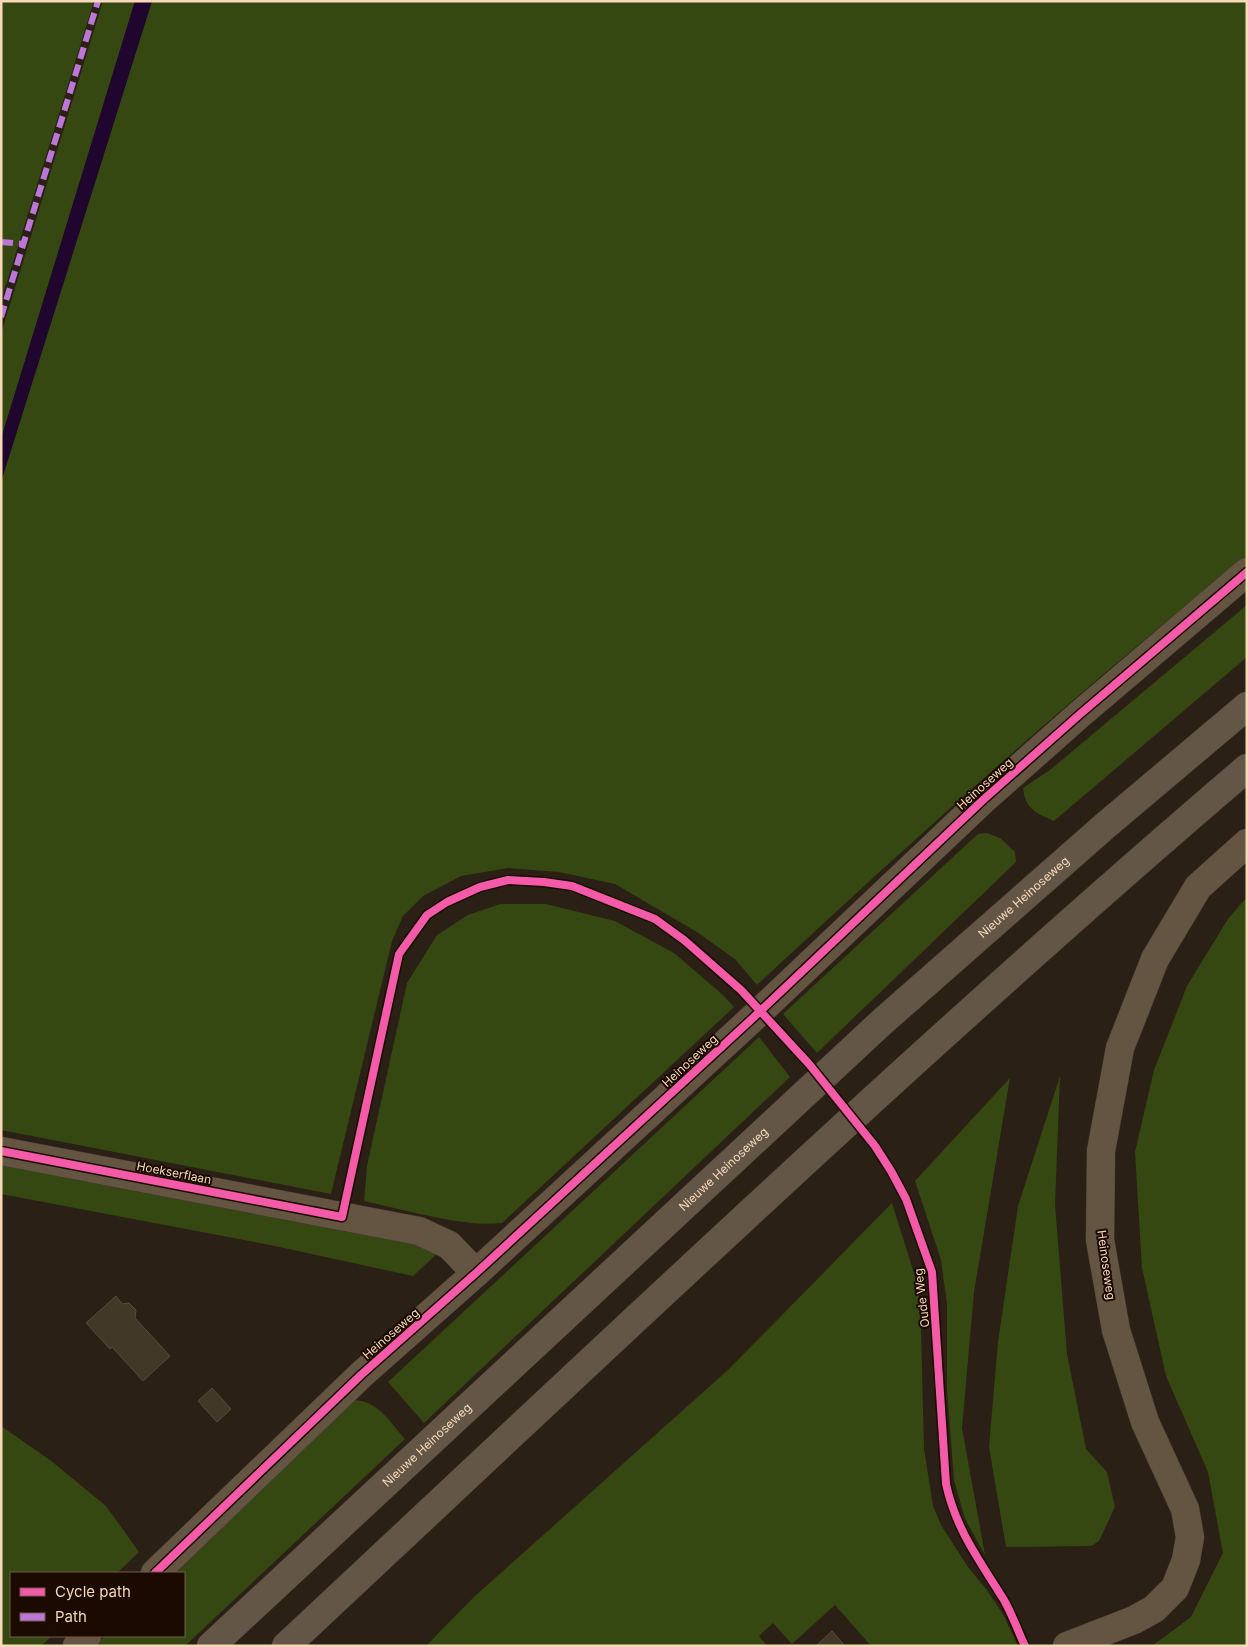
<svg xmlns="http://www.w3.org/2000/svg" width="1248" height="1647" font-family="Inter,sans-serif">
<rect width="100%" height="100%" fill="#2a2015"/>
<g fill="#354812">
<polygon points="1,1 94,1 1,301"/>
<polygon points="103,1 135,1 1,439 1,334"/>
<path d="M152 1H1247V557C1077 691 916 837 757 985L736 960 697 932 615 884 559 872 508 868 461 876 423 896 403 916 392 941 331 1194 1 1130V482Z"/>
<path d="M1247 605V657L1054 821C1035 813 1025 808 1023 788L1050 770Z"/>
<polygon points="987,833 1000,838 1015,852 1016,862 817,1053 783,1014 978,834"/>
<polygon points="1247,897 1247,1646 1152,1646 1191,1617 1223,1553 1208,1472 1166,1376 1142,1268 1135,1152 1154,1070 1187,986 1228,919"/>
<path d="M500 904H546L615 921 674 953 723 995 734 1007 502 1223C466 1228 401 1209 364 1201L367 1166 407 983 437 935 468 915Z"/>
<polygon points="759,1037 790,1077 424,1423 388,1382"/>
<polygon points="1060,1076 1055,1205 1067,1354 1086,1449 1107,1472 1115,1507 1099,1541 1091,1546 1006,1547 989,1447 998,1342 1018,1206"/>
<polygon points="1010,1078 974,1292 962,1428 985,1555 965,1519 954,1480 947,1390 947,1304 941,1260 915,1181"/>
<polygon points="1,1159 374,1232 440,1251 413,1276 270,1245 1,1194"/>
<polygon points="892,1203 918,1286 921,1329 924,1449 933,1506 941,1525 968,1567 986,1589 1003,1614 1018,1646 871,1646 835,1605 792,1644 773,1623 759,1636 767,1646 426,1646 474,1597 729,1369"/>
<path d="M352 1400C378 1400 389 1421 405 1439L185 1646H94L105 1636H184V1573H171Z"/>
<polygon points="1,1426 50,1460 106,1506 139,1552 117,1573 11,1573 11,1636 52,1636 41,1646 1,1646"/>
</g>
<polygon fill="#20062e" points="135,1 152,1 1,482 1,439"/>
<g fill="#413827" stroke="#584c38">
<polygon points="116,1296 122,1304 129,1303 136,1310 135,1318 170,1356 143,1381 112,1347 110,1349 86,1323"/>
<polygon points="212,1388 231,1409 217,1422 198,1401"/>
<polygon points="832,1631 845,1646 816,1646"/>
</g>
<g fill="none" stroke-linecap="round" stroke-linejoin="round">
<defs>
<g id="street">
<polyline points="1,1151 419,1231 449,1245 476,1273"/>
<polyline points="155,1573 362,1374 476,1273 754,1017 983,800 1079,715 1247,572"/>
<polyline points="77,1646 87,1636"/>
<polyline points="1067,1646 1134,1620 1154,1609 1175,1588 1186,1560 1190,1537 1185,1509 1145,1422 1116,1330 1100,1240 1101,1151 1120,1048 1155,959 1198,887 1247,843"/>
</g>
<g id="highway">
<path id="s1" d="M211 1646 882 1022 1106 825 1247 706"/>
<path d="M286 1646C603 1350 917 1050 1247 768"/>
</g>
</defs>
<use href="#street" stroke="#453a2e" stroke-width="29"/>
<use href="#highway" stroke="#453a2e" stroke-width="29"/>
<use href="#street" stroke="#645543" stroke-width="28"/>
<use href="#highway" stroke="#635647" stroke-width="28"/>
<g stroke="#ba77d6" stroke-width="6" stroke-dasharray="12 6" stroke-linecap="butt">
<polyline points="1,242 24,244"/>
<polyline points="1,317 98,1"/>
</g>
<defs>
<g id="cycleway">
<path d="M1 1151 342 1217 399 954 427 915 447 902 480 887 508 880 544 882 572 886 655 919 684 940 741 990 809 1064 875 1146 891 1171 906 1199 932 1272 946 1484C956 1530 980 1561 1004 1600 1012 1614 1018 1631 1025 1646"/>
<polyline points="155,1573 362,1374 476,1273 754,1017 983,800 1079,715 1247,572"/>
</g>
</defs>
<use href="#cycleway" stroke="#1a0a00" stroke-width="11"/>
<use href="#cycleway" stroke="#f35aa7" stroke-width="8"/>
</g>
<g text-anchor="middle" stroke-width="4" stroke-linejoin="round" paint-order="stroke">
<g font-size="12" fill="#f7d9b9" stroke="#1a0a00">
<text transform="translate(985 784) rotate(-42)" y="4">Heinoseweg</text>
<text dy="4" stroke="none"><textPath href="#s1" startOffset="1105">Nieuwe Heinoseweg</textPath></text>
<text transform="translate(690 1061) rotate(-43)" y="4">Heinoseweg</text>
<text dy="4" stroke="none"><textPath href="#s1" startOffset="700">Nieuwe Heinoseweg</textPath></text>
<text transform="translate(174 1173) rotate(11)" y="4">Hoekserflaan</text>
<text transform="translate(1106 1265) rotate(82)" y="4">Heinoseweg</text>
<text transform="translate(922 1298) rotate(-97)" y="4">Oude Weg</text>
<text transform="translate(391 1334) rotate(-41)" y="4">Heinoseweg</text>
<text dy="4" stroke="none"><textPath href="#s1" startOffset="295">Nieuwe Heinoseweg</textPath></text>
</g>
</g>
<rect width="1248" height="1647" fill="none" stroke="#f7d9b9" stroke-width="5"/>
<rect x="10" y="1572" width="175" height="65" fill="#1a0a00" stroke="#725d4a"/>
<rect x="20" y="1588" width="25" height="8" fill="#f35aa7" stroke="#725d4a"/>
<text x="55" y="1597" font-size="15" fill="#f7d9b9">Cycle path</text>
<rect x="20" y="1613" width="25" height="8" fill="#ba77d6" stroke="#725d4a"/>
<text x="55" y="1622" font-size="15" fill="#f7d9b9">Path</text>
</svg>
